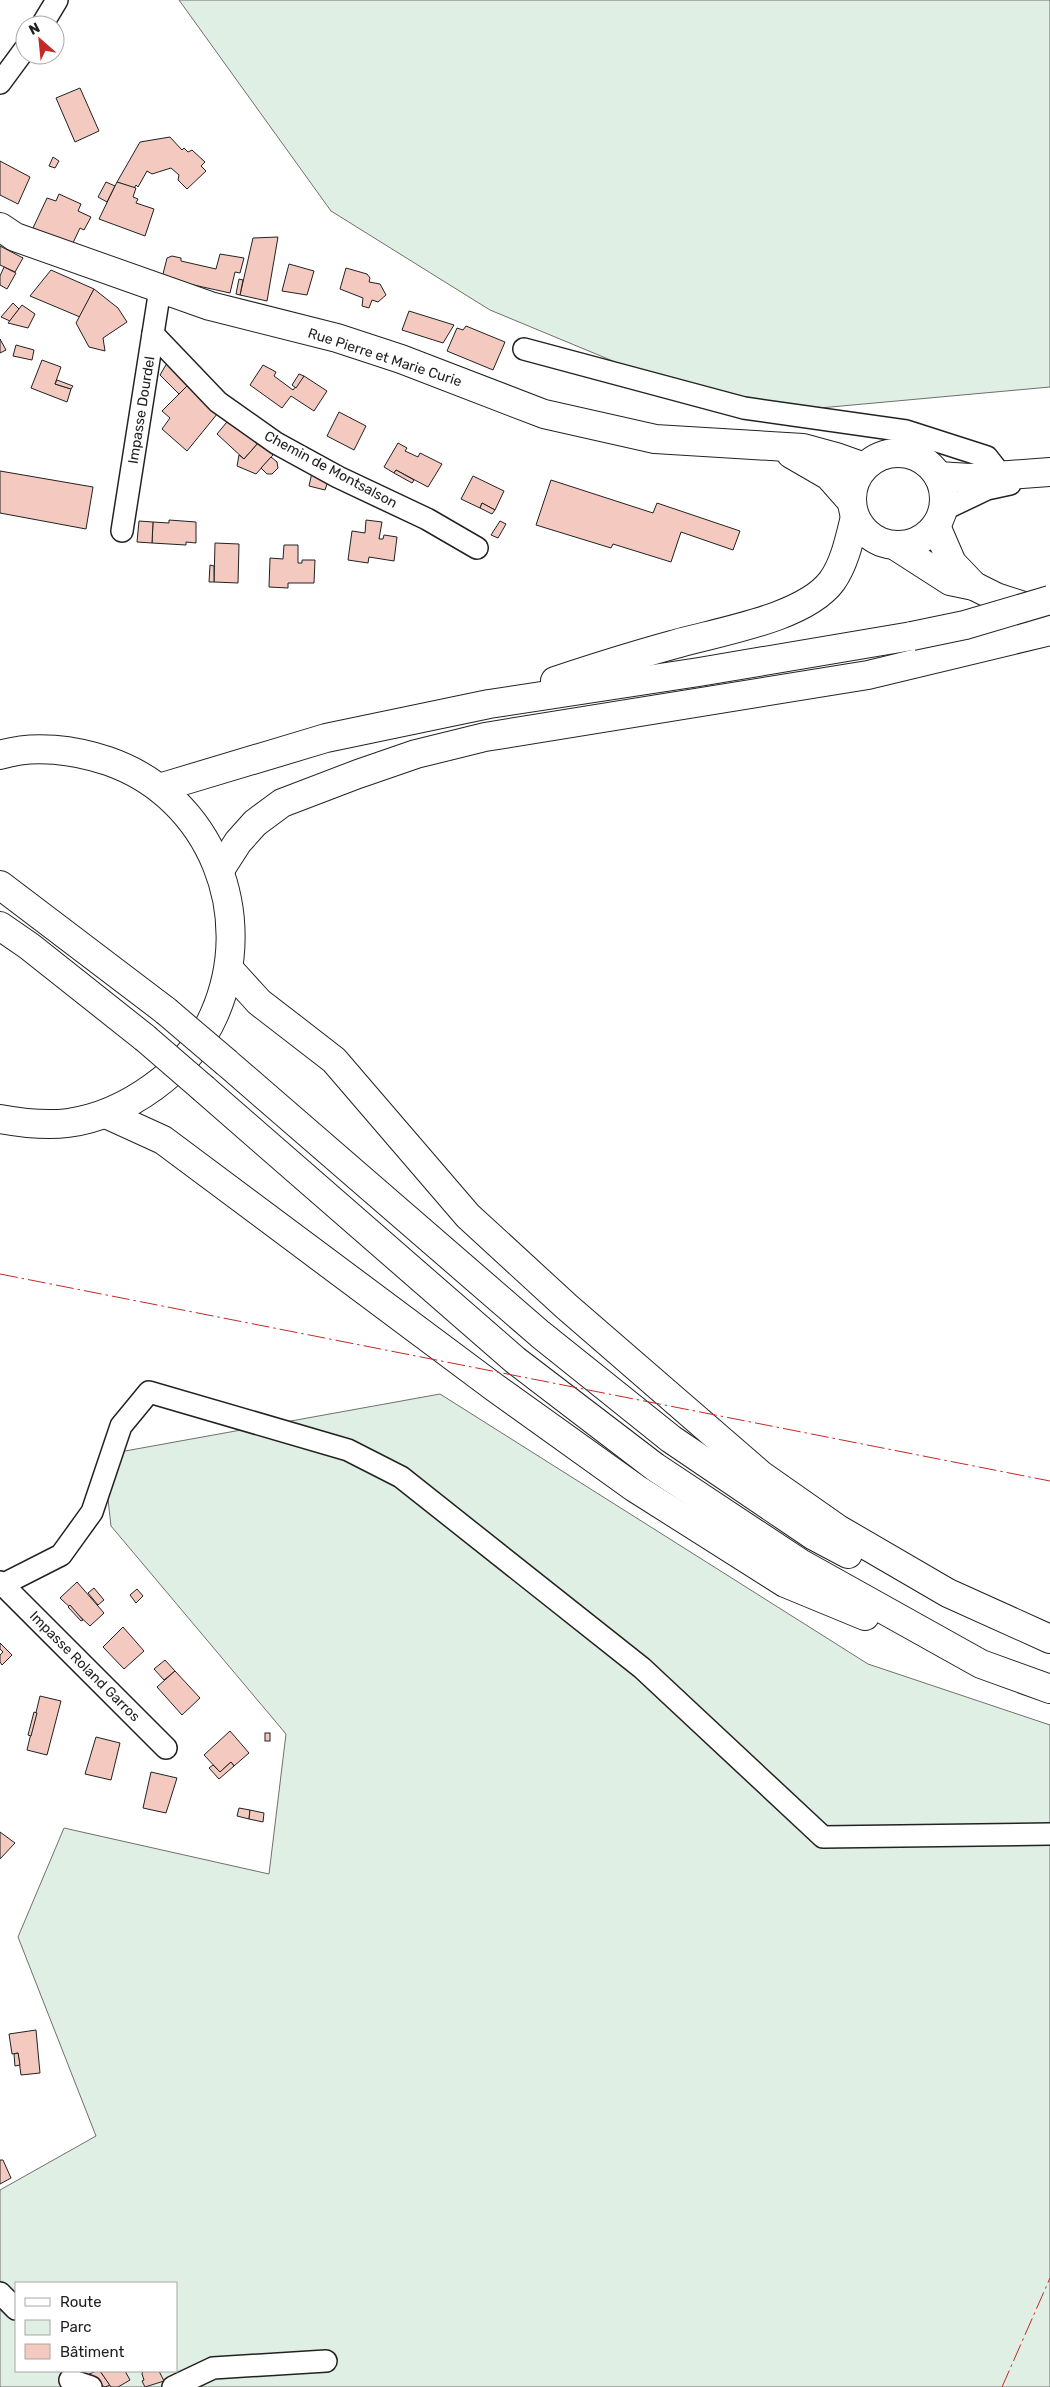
<svg xmlns="http://www.w3.org/2000/svg" width="1050" height="2387" font-family="Rubik,sans-serif">
<rect width="100%" height="100%" fill="#fff"/>
<g fill="#e0efe3" stroke="#6f6f6f" fill-rule="evenodd">
<polygon points="179,0 1050,0 1050,387 743,415 490,310 331,211"/>
<path d="M440 1394 868 1664 1050 1725V2387H0V2190L96 2136 18 1937 64 1828 269 1874 286 1734 111 1526 103 1455ZM16 2283H176V2371H16Z"/>
</g>
<g fill="#f3c9c0" stroke="#222">
<polygon points="80,88 99,131 75,142 56,98"/>
<polygon points="170,137 182,150 184,148 188,152 192,150 205,162 201,166 206,171 187,189 178,180 179,175 171,168 152,174 147,171 138,187 136,185 134,188 117,182 140,142"/>
<polygon points="53,157 59,161 55,168 49,166"/>
<polygon points="0,161 30,177 18,204 0,195"/>
<polygon points="106,182 115,186 107,202 98,197"/>
<polygon points="117,182 136,188 133,197 138,199 136,203 154,209 145,236 99,219"/>
<polygon points="59,194 81,204 78,211 91,217 84,230 80,228 72,245 33,228 47,198 56,201"/>
<polygon points="278,237 267,301 240,295 253,238"/>
<polygon points="0,246 23,258 15,272 0,265"/>
<polygon points="220,254 244,258 240,273 235,272 230,293 162,278 167,258 172,256 181,258 181,261 216,269"/>
<polygon points="289,264 314,271 307,295 282,291"/>
<polygon points="4,267 16,273 7,289 0,285 0,276"/>
<polygon points="346,268 367,274 370,278 369,282 380,284 386,295 378,302 372,300 369,308 362,306 363,298 340,289"/>
<polygon points="51,270 94,289 80,317 30,296"/>
<polygon points="239,279 243,280 240,295 236,294"/>
<polygon points="94,289 118,308 127,322 103,338 105,351 89,347 76,323"/>
<polygon points="13,303 19,309 10,321 1,317"/>
<polygon points="22,305 35,314 28,328 8,323"/>
<polygon points="409,311 454,325 443,343 402,330"/>
<polygon points="466,326 505,342 493,370 447,351 457,328 463,330"/>
<polygon points="0,339 6,350 0,353"/>
<polygon points="16,345 34,350 32,360 13,356"/>
<polygon points="170,358 193,380 179,394 160,375"/>
<polygon points="42,360 61,367 55,384 71,389 67,402 31,388"/>
<polygon points="263,365 276,372 274,376 293,390 304,376 327,391 314,411 291,396 282,408 250,385"/>
<polygon points="299,374 304,376 296,388 292,385"/>
<polygon points="57,380 73,386 71,389 55,384"/>
<polygon points="193,380 222,408 187,451 162,429 170,418 162,411"/>
<polygon points="339,412 366,426 354,450 327,436"/>
<polygon points="231,417 259,442 244,459 217,434"/>
<polygon points="259,442 273,455 256,474 237,466 239,455 244,459"/>
<polygon points="398,443 407,448 405,451 418,457 420,453 442,464 428,487 396,470 394,473 384,467"/>
<polygon points="271,457 277,462 278,468 272,474 267,474 261,468"/>
<polygon points="313,468 329,478 325,490 309,486"/>
<polygon points="396,470 414,480 412,483 394,473"/>
<polygon points="0,471 93,487 86,529 0,513"/>
<polygon points="473,476 504,491 495,510 482,503 480,508 461,499"/>
<polygon points="551,480 653,513 657,503 740,531 733,550 681,532 671,562 613,544 611,548 536,525"/>
<polygon points="482,503 495,510 492,514 480,508"/>
<polygon points="169,520 196,522 196,543 186,542 186,545 152,543 153,522 169,523"/>
<polygon points="366,520 382,522 379,539 383,539 384,535 397,537 394,561 369,557 368,563 348,560 352,531 365,533"/>
<polygon points="139,521 153,522 152,543 137,542"/>
<polygon points="500,521 506,524 498,538 491,535"/>
<polygon points="215,543 239,544 238,583 214,582"/>
<polygon points="284,545 298,545 298,563 302,563 302,560 315,560 314,583 288,583 288,588 269,587 270,558 283,559"/>
<polygon points="210,565 214,566 214,582 209,582"/>
<polygon points="77,1582 104,1613 90,1626 60,1598"/>
<polygon points="94,1588 104,1600 98,1605 88,1593"/>
<polygon points="137,1589 143,1596 136,1603 130,1595"/>
<polygon points="70,1605 83,1620 81,1621 68,1607"/>
<polygon points="123,1627 144,1651 124,1669 103,1647"/>
<polygon points="0,1643 12,1655 2,1665 0,1662 0,1655 3,1652 0,1649"/>
<polygon points="165,1660 175,1671 164,1680 154,1669"/>
<polygon points="175,1671 200,1698 182,1715 157,1687"/>
<polygon points="40,1696 61,1701 47,1755 27,1750"/>
<polygon points="34,1712 37,1713 31,1736 28,1735"/>
<polygon points="230,1731 249,1753 234,1766 231,1762 220,1772 204,1755"/>
<rect x="265" y="1733" width="5" height="8"/>
<polygon points="96,1737 120,1743 111,1780 85,1774"/>
<polygon points="231,1762 234,1766 219,1779 209,1768 213,1765 220,1772"/>
<polygon points="151,1772 177,1778 166,1813 143,1808"/>
<polygon points="239,1808 250,1810 249,1819 237,1816"/>
<polygon points="250,1810 264,1813 263,1822 249,1819"/>
<polygon points="0,1832 15,1843 0,1859"/>
<polygon points="36,2030 40,2073 21,2075 18,2053 12,2054 9,2034"/>
<polygon points="18,2053 20,2065 15,2066 14,2054"/>
<polygon points="0,2160 3,2160 11,2178 0,2184"/>
<polygon points="96,2371 100,2371 110,2385 105,2387 85,2376"/>
<polygon points="100,2371 125,2371 130,2380 118,2387 111,2387"/>
<polygon points="143,2371 159,2371 164,2381 145,2387 142,2381 144,2380 142,2374"/>
</g>
<g fill="none" stroke-linecap="round" stroke-linejoin="round">
<defs>
<g id="minor">
<polyline points="42,25 57,0"/>
<polyline points="0,83 25,49"/>
<polyline points="153,334 218,402 276,443 338,477 427,519 477,548"/>
<polyline points="524,349 744,408 906,431 987,457 1001,475"/>
<polyline points="943,510 987,489 1010,484"/>
<polyline points="122,531 160,289"/>
<polyline points="0,1582 166,1748"/>
<polyline points="0,1586 61,1555 92,1512 121,1426 149,1392 348,1450 401,1477 642,1668 823,1837 1050,1834"/>
<polyline points="0,2293 16,2309"/>
<polyline points="70,2380 91,2387"/>
<polyline points="173,2387 213,2368 326,2361"/>
</g>
<g id="major">
<polyline points="0,227 15,237 210,306 337,338 401,359 544,414 655,439 803,448 836,457 864,467"/>
<circle cx="898" cy="499" r="46"/>
<polyline points="791,454 829,476 852,502"/>
<polyline points="938,476 970,478 1050,472"/>
<polyline points="936,526 952,563 974,586"/>
<polyline points="894,545 950,581 974,586 996,597 1039,611"/>
<path d="M555 681C594 668 632 656 672 645 716 632 804 619 832 581 845 563 850 537 855 517"/>
<path d="M0 755C34 744 75 750 108 761 212 797 258 916 214 1015 190 1070 126 1115 68 1123 45 1126 22 1123 0 1119"/>
<polyline points="159,788 326,738 489,704 699,672 912,636"/>
<polyline points="220,870 238,842 255,823 282,803 358,774 416,754 485,737 868,675 1050,631"/>
</g>
<g id="highway">
<polyline points="0,885 166,1011"/>
<polyline points="0,926 29,946 145,1038"/>
<polyline points="229,969 259,1002 334,1060 468,1216 566,1306 761,1475 838,1529 948,1593 1050,1639"/>
<polyline points="227,1063 540,1334 671,1439 814,1536 848,1554"/>
<polyline points="204,1089 515,1360 655,1467 800,1563 981,1664 1050,1689"/>
<polyline points="106,1114 163,1140 494,1387 635,1488 785,1583 865,1616"/>
</g>
</defs>
<use href="#minor" stroke="#222" stroke-width="24"/>
<use href="#major" stroke="#222" stroke-width="30"/>
<use href="#highway" stroke="#222" stroke-width="30"/>
<use href="#minor" stroke="#fff" stroke-width="21"/>
<use href="#major" stroke="#fff" stroke-width="28"/>
<use href="#highway" stroke="#fff" stroke-width="28"/>
<defs>
<polyline id="major-bridge" points="912,636 965,625 1050,600"/>
<g id="highway-bridge">
<polyline points="166,1011 227,1063"/>
<polyline points="145,1038 204,1089"/>
</g>
</defs>
<use href="#major-bridge" stroke="#222" stroke-width="30" stroke-linecap="butt"/>
<use href="#highway-bridge" stroke="#222" stroke-width="30" stroke-linecap="butt"/>
<use href="#major-bridge" stroke="#fff" stroke-width="28"/>
<use href="#highway-bridge" stroke="#fff" stroke-width="28"/>
<g stroke="#c62828" stroke-width="1" stroke-dasharray="18 4 2.5 4" stroke-linecap="butt">
<polyline points="0,1274 1050,1481"/>
<polyline points="1002,2387 1050,2278"/>
</g>
</g>
<g text-anchor="middle" stroke-width="4" stroke-linejoin="round" paint-order="stroke">
<g font-size="14" fill="#222" stroke="#fff">
<text transform="translate(385 357) rotate(18)" y="5">Rue Pierre et Marie Curie</text>
<text transform="translate(141 410) rotate(-81)" y="5">Impasse Dourdel</text>
<text transform="translate(331 469) rotate(28)" y="5">Chemin de Montsalson</text>
<text transform="translate(85 1666) rotate(45)" y="5">Impasse Roland Garros</text>
</g>
</g>
<rect x="15" y="2282" width="162" height="90" fill="#ffffff" stroke="#a7a7a7"/>
<rect x="25" y="2298" width="25" height="8" fill="#ffffff" stroke="#a7a7a7"/>
<text x="60" y="2307" font-size="15" fill="#222222">Route</text>
<rect x="25" y="2320" width="25" height="15" fill="#e0efe3" stroke="#a7a7a7"/>
<text x="60" y="2332" font-size="15" fill="#222222">Parc</text>
<rect x="25" y="2344" width="25" height="15" fill="#f3c9c0" stroke="#a7a7a7"/>
<text x="60" y="2357" font-size="15" fill="#222222">Bâtiment</text>
<g transform="translate(40 40) rotate(333)"><circle r="24" fill="#ffffff" stroke="#a7a7a7"/>
<path d="M0-4L9 19L0 12L-9 19Z" fill="#c62828"/>
<text y="-8" font-size="14" font-weight="bold" text-anchor="middle" fill="#222222">N</text>
</g>
</svg>
